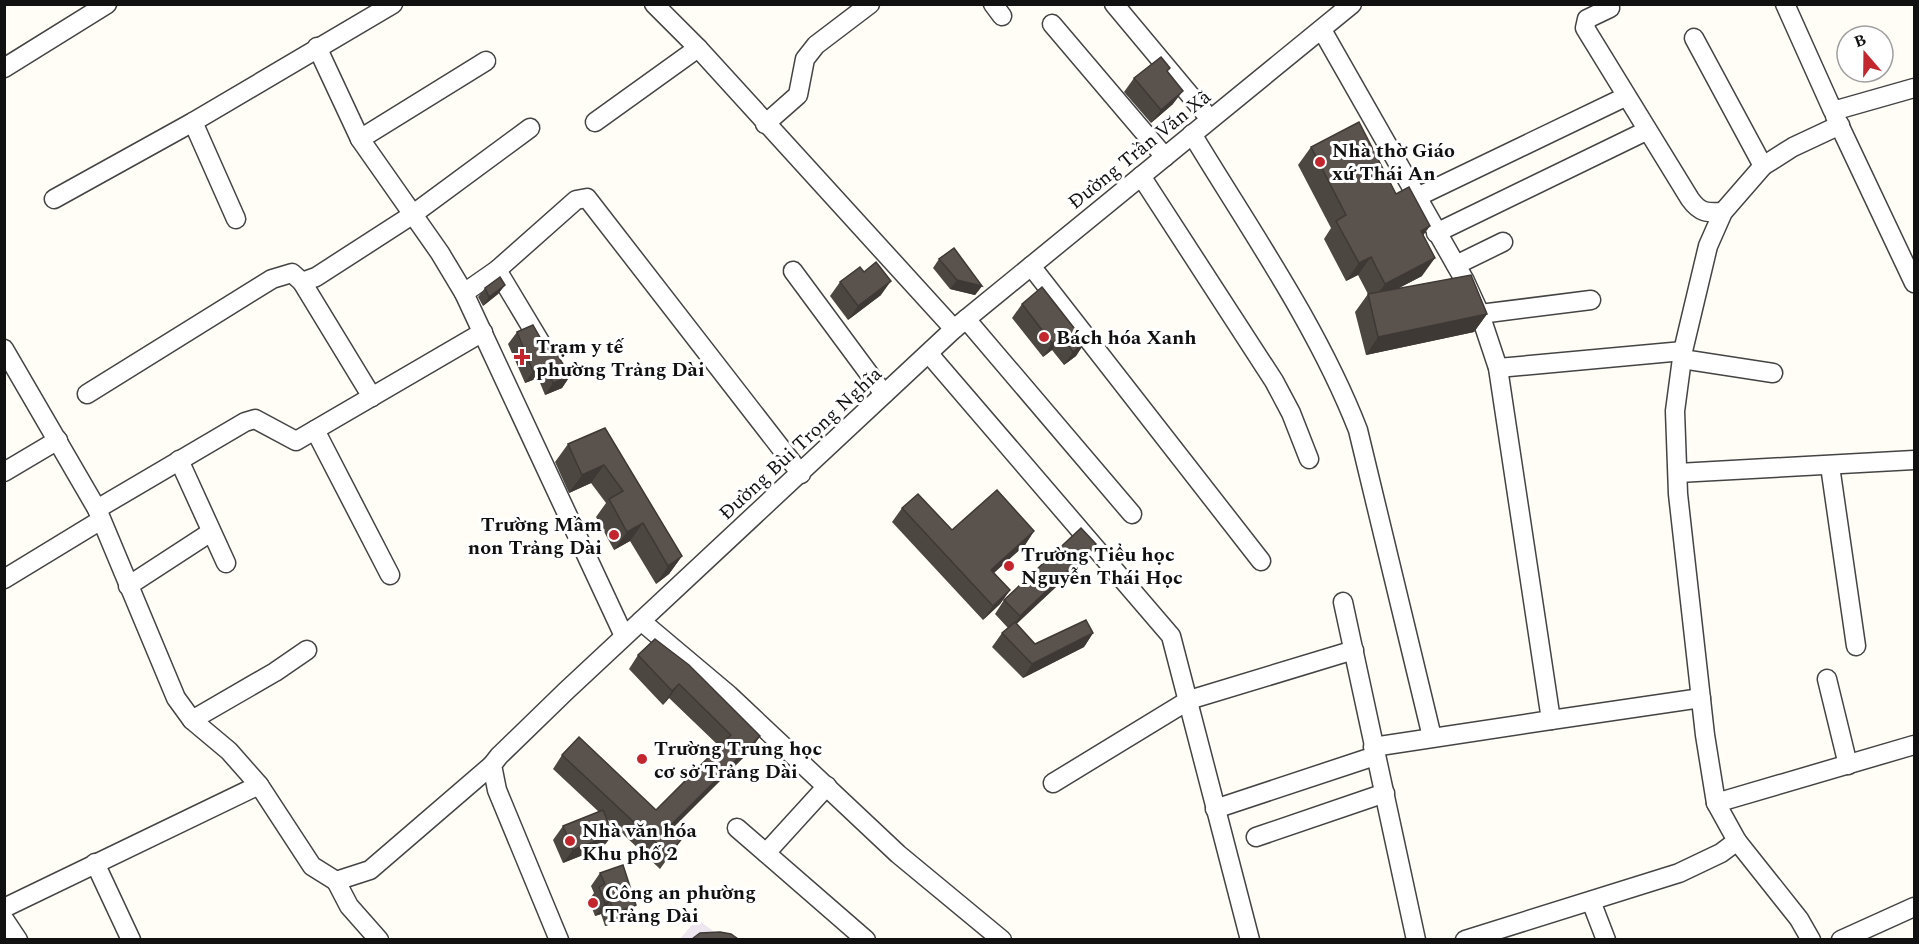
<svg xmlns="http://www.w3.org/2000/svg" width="1919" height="944" font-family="Spectral,serif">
<rect width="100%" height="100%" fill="#fffdf5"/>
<polygon fill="#eee6ef" points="697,919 724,939 679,940"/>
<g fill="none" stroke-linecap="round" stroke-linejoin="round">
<defs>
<g id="minor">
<polyline points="654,4 698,48 954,329"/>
<polyline points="993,4 1002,16"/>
<polyline points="1114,4 1210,119"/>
<polyline points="1785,4 1833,111 1914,88"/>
<path d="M1610 8 1587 19 1585 28 1690 199C1700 213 1707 213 1723 212"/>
<polyline points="1052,24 1165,157"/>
<polyline points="1322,30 1465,281 1480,314 1498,368 1551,720 1373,747"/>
<polyline points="1694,38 1763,166"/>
<polyline points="317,47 360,139 440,253 464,293 624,636"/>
<polyline points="4,68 107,4"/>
<polyline points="1835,116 1914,283"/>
<polyline points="193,122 236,219"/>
<polyline points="595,122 698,48"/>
<polyline points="765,124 798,95 805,59 816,45 870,4"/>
<path d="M1192 134C1250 230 1317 325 1358 430L1432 737"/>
<polyline points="360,139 486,61"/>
<polyline points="1141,176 1274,381 1291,413 1309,459"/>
<polyline points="1415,198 1625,97"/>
<polyline points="54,199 193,122 393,4"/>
<polyline points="1436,233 1646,131"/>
<polyline points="1456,265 1503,242"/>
<polyline points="1031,266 1261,561"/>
<polyline points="497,270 542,345"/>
<polyline points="793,271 884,394"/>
<polyline points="302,282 372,397"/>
<polyline points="464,293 497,270 576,200 587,198 801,474"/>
<polyline points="1480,314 1591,300"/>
<polyline points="966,319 1132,514"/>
<polyline points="4,349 97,509 176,698 192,720 229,751 259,785"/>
<polyline points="929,354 1171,636 1250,940"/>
<polyline points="1682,359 1773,373"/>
<polyline points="1498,368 1683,351"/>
<polyline points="87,394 272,279 292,273 302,282 316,277 412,215 530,128"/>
<polyline points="315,430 390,575"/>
<polyline points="179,460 226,563"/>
<polyline points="1830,466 1856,646"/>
<polyline points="4,472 58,440"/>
<polyline points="1678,473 1914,460"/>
<polyline points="97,509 245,422 255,419 296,441 483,332"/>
<polyline points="4,579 101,520"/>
<polyline points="128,586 211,532"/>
<polyline points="1343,602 1416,940"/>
<polyline points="641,621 729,695 898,854 1002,940"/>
<polyline points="1827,679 1848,765"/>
<polyline points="192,720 275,672 307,650"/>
<polyline points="1551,720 1701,698"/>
<polyline points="1053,783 1189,700 1354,650"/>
<polyline points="1716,803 1914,745"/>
<polyline points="1215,809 1375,756"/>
<polyline points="737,828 866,940"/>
<polyline points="1256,837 1385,793"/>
<polyline points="766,853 827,786"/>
<polyline points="95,863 131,940"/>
<polyline points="336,881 349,906 379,940"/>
<polyline points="1591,901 1606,940"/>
<polyline points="4,908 259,785 312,866 336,881 370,870 492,765"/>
<polyline points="4,919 18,940"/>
<polyline points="559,940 497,790 492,765 499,756 566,691 954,329 1352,4"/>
<polyline points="1465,940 1679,873 1721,853 1737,841"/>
<polyline points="1811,940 1799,919 1737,841 1716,803 1705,735 1678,494 1675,411 1683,351 1708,246 1723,212 1763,166 1793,147 1840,125"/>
<polyline points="1841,940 1914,907"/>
</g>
</defs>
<use href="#minor" stroke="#444" stroke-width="21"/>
<use href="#minor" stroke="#fff" stroke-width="18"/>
</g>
<g fill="#4d4742">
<polygon points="1168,72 1173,104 1151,123 1124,92 1134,78"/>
<polygon points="1311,147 1423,236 1422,276 1399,288 1487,314 1474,332 1366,355 1355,312 1368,294 1358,275 1346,281 1324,239 1331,228 1298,165"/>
<polygon points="939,259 982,286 975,295 950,289 933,268"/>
<polygon points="840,282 881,295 848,320 830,296"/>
<polygon points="505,285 498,294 483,306 478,297 485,288"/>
<polygon points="1022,304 1085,342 1076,356 1064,365 1052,350 1043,357 1012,318"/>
<polygon points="517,332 541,339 570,376 562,388 545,395 538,378 525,383 508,344"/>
<polygon points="605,428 682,556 669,574 656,584 630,541 614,550 596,517 606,503 591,483 569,493 555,462 568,444"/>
<polygon points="902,508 952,530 1034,531 1025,545 994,573 1010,590 1000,604 983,620 892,522"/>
<polygon points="1096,544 1087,558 1016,624 1035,644 1093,633 1084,647 1023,678 992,647 1002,633 1008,628 995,614 1004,600"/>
<polygon points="655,639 751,750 673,827 683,837 660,869 607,819 613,834 603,847 563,863 553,840 563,826 599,812 553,769 562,755 656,810 719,746 669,698 663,705 629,669 638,655"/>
<polygon points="600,873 627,919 605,926 601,914 595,916 589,900 594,893 591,886"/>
</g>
<g fill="#3f3936">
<polygon points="1183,91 1173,104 1151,123 1161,110"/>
<polygon points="1430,226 1417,244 1421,231"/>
<polygon points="1371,257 1358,275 1346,281 1359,263"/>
<polygon points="1435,258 1422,276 1372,302 1385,284"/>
<polygon points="957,280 982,286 975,295 950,289"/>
<polygon points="891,281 881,295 848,320 858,306"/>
<polygon points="505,285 498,294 483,306 489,297"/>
<polygon points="1487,314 1474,332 1366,355 1378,337"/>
<polygon points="1062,336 1052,350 1043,357 1052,343"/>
<polygon points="1085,342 1076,356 1064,365 1073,352"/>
<polygon points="547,366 538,378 525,383 533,371"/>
<polygon points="570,376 562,388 545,395 553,383"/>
<polygon points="604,465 591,483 569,493 582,475"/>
<polygon points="643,523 630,541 614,550 627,532"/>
<polygon points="1034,531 1025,545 981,584 991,570"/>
<polygon points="1096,544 1087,558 1010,630 1020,616"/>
<polygon points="682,556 669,574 656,584 668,566"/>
<polygon points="1010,590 1000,604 983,620 993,606"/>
<polygon points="1093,633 1084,647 1023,678 1032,664"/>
<polygon points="679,684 669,698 663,705 672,691"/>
<polygon points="760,736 751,750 662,839 671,825"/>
<polygon points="613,834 603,847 563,863 573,850"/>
<polygon points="610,901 601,914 595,916 605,903"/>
<polygon points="636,905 627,919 605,926 615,913"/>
</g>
<g fill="#5a524d" stroke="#3f3936" stroke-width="1.5">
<polygon points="1161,57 1170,68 1167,71 1183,91 1161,110 1134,78"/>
<polygon points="1359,122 1396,194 1409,187 1430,226 1421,231 1435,258 1385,284 1371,257 1359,263 1336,221 1346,215 1311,147"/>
<polygon points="954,248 982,286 957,280 939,259"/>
<polygon points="876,262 891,281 858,306 840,282 860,267 864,272"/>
<polygon points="1471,275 1487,314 1378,337 1368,294"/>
<polygon points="500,277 505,285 489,297 485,288"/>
<polygon points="1042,287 1085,342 1073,352 1062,336 1052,343 1022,304"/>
<polygon points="533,325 541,339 551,344 570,376 553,383 547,366 533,371 517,332"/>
<polygon points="605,428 682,556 668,566 643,523 627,532 609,499 623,491 604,465 582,475 568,444"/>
<polygon points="997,490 1034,531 991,570 1010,590 993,606 902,508 918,494 952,530"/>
<polygon points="1081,528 1096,544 1020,616 1004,600"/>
<polygon points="1086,620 1093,633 1032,664 1002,633 1015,622 1035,644"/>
<polygon points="655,639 689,665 760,736 671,825 683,837 669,855 562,755 579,737 656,810 731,735 679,684 672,691 638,655"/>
<polygon points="603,810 613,834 573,850 563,826"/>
<polygon points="623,865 636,905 615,913 610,901 605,903 599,887 605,884 600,873"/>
<polygon points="720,932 731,934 738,939 692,939 700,933"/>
</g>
<g fill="#c4262e" stroke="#fff" stroke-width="2">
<circle cx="1320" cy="162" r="6"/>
<circle cx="1044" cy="337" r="6"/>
<path d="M519 348h6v6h6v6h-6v6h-6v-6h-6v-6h6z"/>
<circle cx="614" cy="535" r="6"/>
<circle cx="1009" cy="566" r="6"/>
<circle cx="642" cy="759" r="6"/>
<circle cx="570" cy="841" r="6"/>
<circle cx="593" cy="903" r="6"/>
</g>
<g text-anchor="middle" stroke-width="6" stroke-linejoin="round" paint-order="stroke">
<g font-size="20" fill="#111" stroke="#fff">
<text transform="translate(1139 149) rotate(-39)" y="7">Đường Trần Văn Xã</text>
<text transform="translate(800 443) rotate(-43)" y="7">Đường Bùi Trọng Nghĩa</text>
</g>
<g font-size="20" font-weight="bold" fill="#111" stroke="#fff" text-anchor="start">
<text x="1332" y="157">Nhà thờ Giáo<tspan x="1332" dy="23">xứ Thái An</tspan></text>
<text x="1056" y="344">Bách hóa Xanh</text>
<text x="536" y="353">Trạm y tế<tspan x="536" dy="23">phường Trảng Dài</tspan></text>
<text x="602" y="531" text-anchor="end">Trường Mầm<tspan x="602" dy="23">non Trảng Dài</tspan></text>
<text x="1021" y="561">Trường Tiểu học<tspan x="1021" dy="23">Nguyễn Thái Học</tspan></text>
<text x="654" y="755">Trường Trung học<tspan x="654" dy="23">cơ sở Trảng Dài</tspan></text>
<text x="582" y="837">Nhà văn hóa<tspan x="582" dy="23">Khu phố 2</tspan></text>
<text x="605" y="899">Công an phường<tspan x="605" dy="23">Trảng Dài</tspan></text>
</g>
</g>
<rect width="1919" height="944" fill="none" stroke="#111111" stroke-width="12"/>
<g transform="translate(1865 54) rotate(340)"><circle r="28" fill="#ffffff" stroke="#a0a0a0" stroke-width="1.5"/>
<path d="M0-4.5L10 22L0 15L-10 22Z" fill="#c4262e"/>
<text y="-9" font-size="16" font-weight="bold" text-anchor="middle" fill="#111111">B</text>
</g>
</svg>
